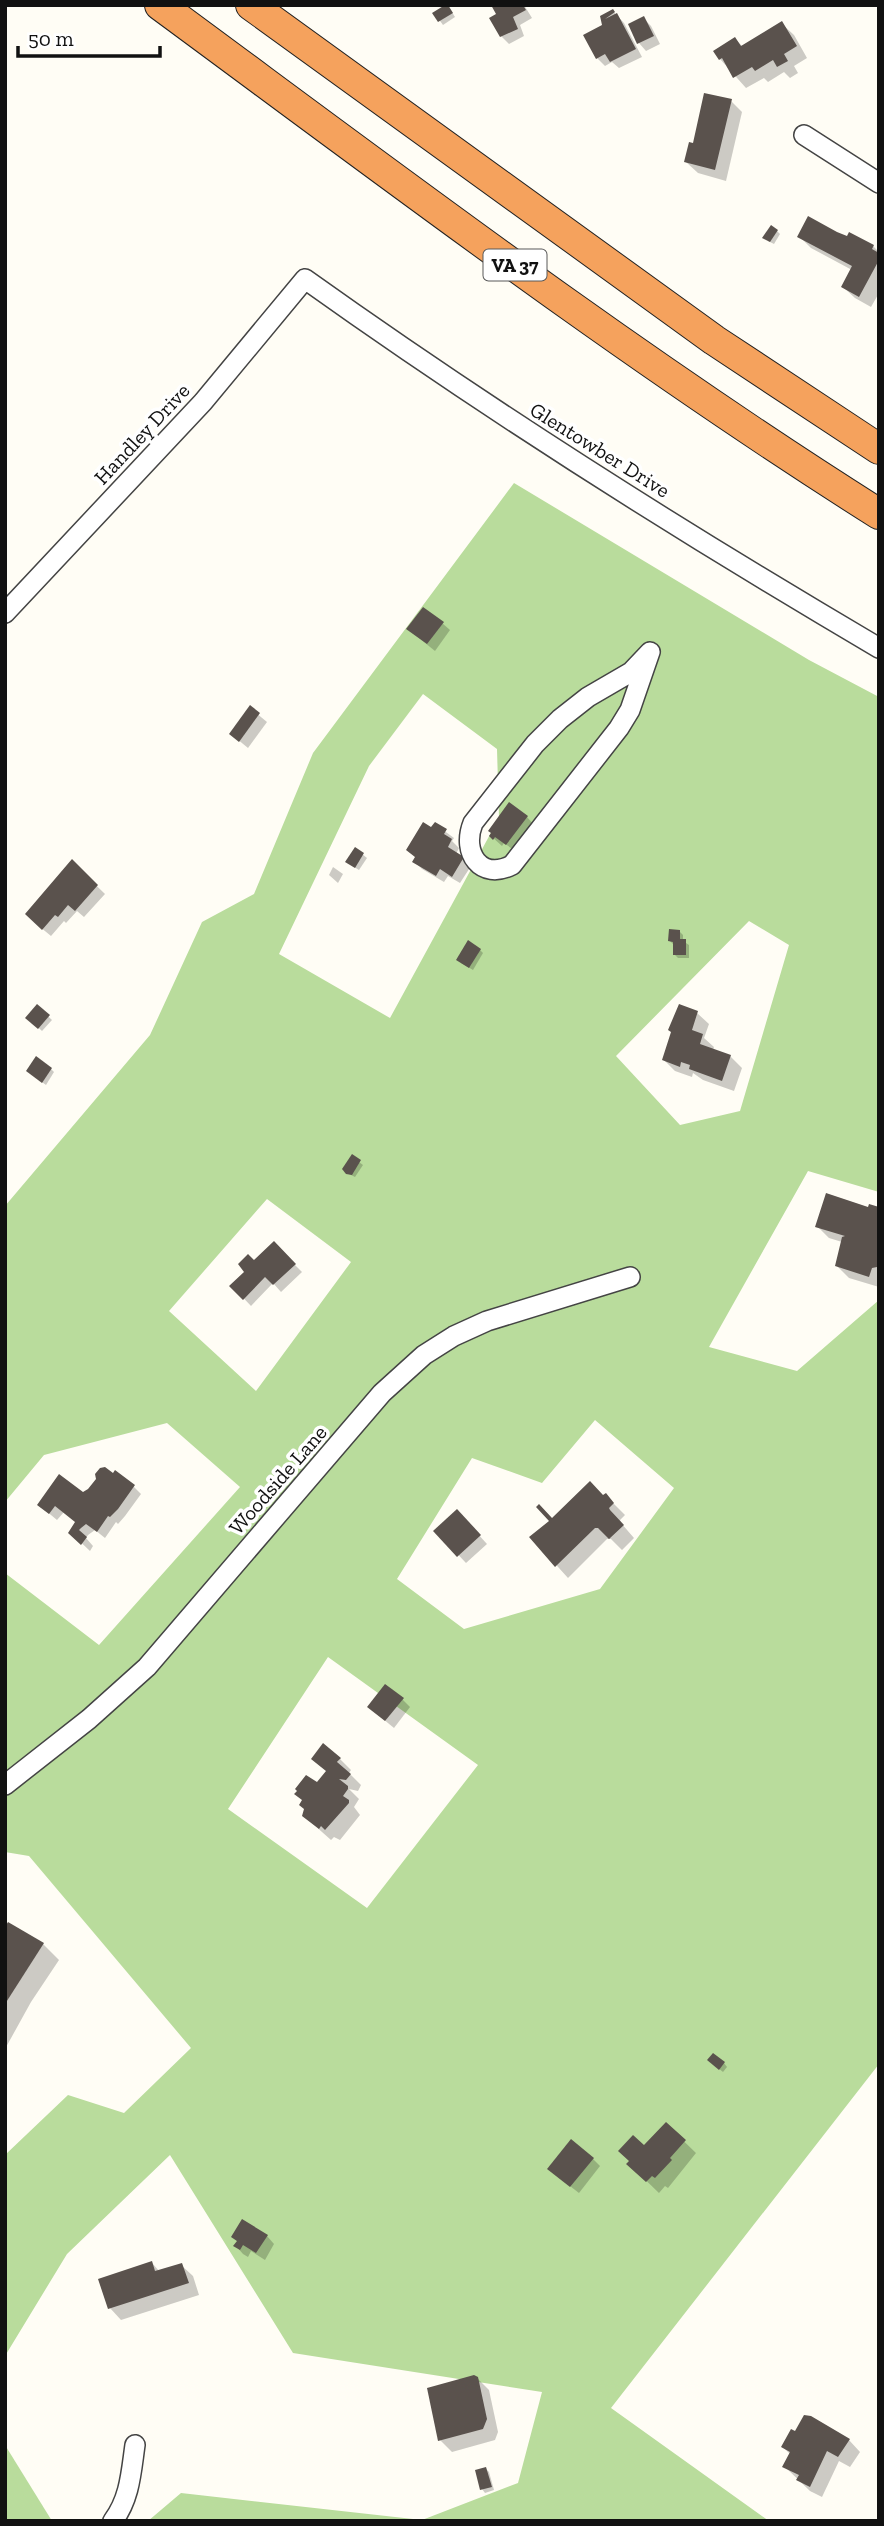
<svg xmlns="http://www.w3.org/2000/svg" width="884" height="2526" font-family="'Zilla Slab',serif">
<rect width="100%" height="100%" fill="#fffdf5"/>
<g fill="#b9dc9c" fill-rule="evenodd">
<path d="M514 483 809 660 879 697V1192L808 1171 709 1347 797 1371 879 1300V2064L611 2408 769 2521H148L181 2493 422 2520 518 2483 542 2392 293 2353 170 2155 67 2254 5 2356V2155L68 2095 124 2113 191 2048 29 1856 5 1852V1573L99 1645 240 1487 167 1423 44 1455 5 1502V1206L150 1035 202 922 254 894 313 753ZM423 694 497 749 499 818 390 1018 279 954 369 766ZM749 921 789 945 740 1111 680 1125 616 1056ZM267 1199 351 1262 256 1391 169 1311ZM595 1420 674 1488 600 1589 464 1629 397 1579 472 1458 542 1483ZM328 1657 478 1765 367 1908 228 1809Z"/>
<polygon points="5,2445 52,2521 5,2521"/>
</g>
<g fill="#0003">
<polygon points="493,5 524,5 532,18 520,25 524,36 509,44 501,36 499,14"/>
<polygon points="450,9 455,17 443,25 435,14"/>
<polygon points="613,11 624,23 642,57 619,68 612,62 605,66 597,58 604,26 602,17"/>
<polygon points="643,18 651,26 660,44 646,51 639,43 630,25"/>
<polygon points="782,24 794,35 807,58 794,66 798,73 790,78 784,72 768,82 764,78 746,88 720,59 735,39 743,47"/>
<polygon points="731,101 742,112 726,181 698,173 686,162 694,145"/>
<polygon points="777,231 780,234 774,244 768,241"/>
<polygon points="837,234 873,246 879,252 879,293 871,307 855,298 843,287 852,270 811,248 800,237"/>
<polygon points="442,623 450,630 435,651 408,629"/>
<polygon points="250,708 267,722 248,748 231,734"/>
<polygon points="527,817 534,825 515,851 504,843 502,846 491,836"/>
<polygon points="435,824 454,838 452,841 459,848 456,854 471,866 460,883 448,876 444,882 422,869 414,861"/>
<polygon points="356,849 367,858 359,870 351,865"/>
<polygon points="72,862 105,894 84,917 77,911 66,923 64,921 51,936 34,922"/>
<polygon points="333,867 343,874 338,883 329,875"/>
<polygon points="679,931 683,935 683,941 689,945 689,958 678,958 674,954 673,944 670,941"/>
<polygon points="480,950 483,953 473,970 461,963"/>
<polygon points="37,1006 52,1020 42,1031 27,1017"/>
<polygon points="697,1013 709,1024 704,1038 714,1047 713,1050 730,1056 742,1068 734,1091 703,1080 693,1073 692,1077 675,1071 664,1060"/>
<polygon points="51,1069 54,1072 46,1085 31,1074"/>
<polygon points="352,1157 363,1165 355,1177 347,1173"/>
<polygon points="879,1210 879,1287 849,1278 837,1266 842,1242 829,1238 817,1226"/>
<polygon points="274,1244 302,1272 281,1292 273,1283 251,1306 232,1286"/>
<polygon points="133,1486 141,1494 125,1516 118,1524 116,1522 105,1538 95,1530 88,1535 86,1538 93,1546 90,1551 70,1532 77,1523 64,1512 57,1520 39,1505 83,1494"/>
<polygon points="605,1495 625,1515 620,1520 621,1523 634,1538 622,1550 611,1539 607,1539 568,1578 531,1537 552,1520"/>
<polygon points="457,1511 487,1544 466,1563 436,1531"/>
<polygon points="402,1699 410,1707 394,1728 377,1714"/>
<polygon points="340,1759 351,1770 349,1773 361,1785 358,1791 349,1789 359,1799 354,1807 360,1815 340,1840 334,1837 331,1840 304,1816 318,1784"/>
<polygon points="5,1931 43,1944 59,1960 31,2002 5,2049"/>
<polygon points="712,2063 724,2063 727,2067 723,2072"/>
<polygon points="666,2124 696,2153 668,2188 665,2186 659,2193 629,2164"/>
<polygon points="593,2159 600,2166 579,2193 557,2176"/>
<polygon points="267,2236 274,2244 265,2260 251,2251 248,2257 243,2254 236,2246 238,2242 233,2237"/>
<polygon points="152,2263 160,2272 181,2265 193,2276 199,2295 121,2320 110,2308"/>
<polygon points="477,2378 489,2390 498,2432 495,2440 452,2452 440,2440"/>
<polygon points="849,2440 860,2452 850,2467 839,2461 822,2497 810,2491 784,2466 790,2454 783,2447"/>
<polygon points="486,2469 489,2472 494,2490 485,2493 482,2489"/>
</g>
<g fill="#5a524d">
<polygon points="445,5 448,5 453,13 438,22 432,13"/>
<polygon points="491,5 523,5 526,10 513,17 518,29 500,37 489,18 496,14"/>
<polygon points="613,9 615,12 605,19 617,13 636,49 610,62 605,54 596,59 583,35 602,25 600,16"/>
<polygon points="644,16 654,36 637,44 628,24"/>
<polygon points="782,21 797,46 784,54 788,61 777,67 773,60 755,71 752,67 733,78 722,58 719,60 713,51 735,37 741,46"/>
<polygon points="704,93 732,99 715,170 684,162 689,142 693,143"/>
<polygon points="808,216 837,232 847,236 849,232 874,245 872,249 879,253 879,260 859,297 841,287 852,266 797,237"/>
<polygon points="771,225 778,230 770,242 762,238"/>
<polygon points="423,607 444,622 427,644 406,629"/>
<polygon points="250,705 260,713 239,742 229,734"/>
<polygon points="509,802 528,816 506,845 495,837 493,840 489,836 491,833 488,831"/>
<polygon points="423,822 431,827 435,822 447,829 444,834 452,839 448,847 464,857 452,877 440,869 436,876 412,862 415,857 406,850"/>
<polygon points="355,847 364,853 355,868 345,862"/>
<polygon points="72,859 98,885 75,911 68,905 58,917 55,915 42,930 25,914"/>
<polygon points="669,929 680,930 680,939 686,939 686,955 673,955 673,942 668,941"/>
<polygon points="468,940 481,949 469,968 456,960"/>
<polygon points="37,1004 50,1015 38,1029 25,1018"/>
<polygon points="679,1004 698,1011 692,1030 703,1034 700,1044 731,1055 722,1081 689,1069 690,1065 681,1062 680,1067 662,1060 671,1032 668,1030"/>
<polygon points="36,1056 52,1068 42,1083 26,1071"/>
<polygon points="352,1154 361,1160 352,1175 346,1174 342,1169"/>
<polygon points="826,1193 868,1207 869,1204 879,1207 879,1263 877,1267 872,1268 869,1277 835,1266 842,1237 845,1236 815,1227"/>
<polygon points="274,1241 296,1264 273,1285 265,1277 243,1300 229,1286 244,1272 238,1264 248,1254 254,1260"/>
<polygon points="105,1467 113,1473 115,1470 135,1485 118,1509 110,1517 108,1516 97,1532 86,1524 81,1528 79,1530 87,1537 81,1545 68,1533 75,1522 55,1506 49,1514 37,1505 59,1474 83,1492 88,1489 96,1479 95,1474 100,1468"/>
<polygon points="590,1481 603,1495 606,1493 614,1503 609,1508 610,1510 624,1525 609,1539 598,1528 595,1528 555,1567 529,1537 549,1521 536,1507 539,1504 552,1518"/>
<polygon points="457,1509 481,1535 457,1557 433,1531"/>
<polygon points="385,1684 404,1698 385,1721 367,1707"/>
<polygon points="323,1743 341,1758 337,1762 351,1774 346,1780 339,1779 348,1786 348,1789 343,1796 349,1800 349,1803 325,1830 321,1826 319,1829 302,1816 304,1809 299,1805 302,1800 294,1794 297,1791 295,1789 306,1775 317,1782 326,1771 311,1759"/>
<polygon points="8,1922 44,1943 5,2004 5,1927"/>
<polygon points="713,2053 725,2062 719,2070 707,2060"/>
<polygon points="666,2122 686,2140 670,2158 672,2160 655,2178 652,2176 646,2182 626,2164 629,2161 618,2151 633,2135 644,2145"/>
<polygon points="571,2139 594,2158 570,2187 547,2169"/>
<polygon points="242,2219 268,2235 256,2253 243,2245 240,2250 233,2246 237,2241 231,2237"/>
<polygon points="152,2261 155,2271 182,2263 189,2283 108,2309 98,2279"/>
<polygon points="474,2375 478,2377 487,2419 483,2429 438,2441 427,2388"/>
<polygon points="804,2415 811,2416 850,2439 838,2457 827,2451 810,2487 796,2480 799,2475 782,2467 790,2452 781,2447 791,2429 795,2431"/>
<polygon points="486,2467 492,2487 480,2490 475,2470"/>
</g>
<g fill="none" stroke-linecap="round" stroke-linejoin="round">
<defs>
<g id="minor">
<polyline points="804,135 879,183"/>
<path d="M5 613 203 402 305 279C490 411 683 533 879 648"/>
<path d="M650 652 630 710 619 728 512 865C481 881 461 853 473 823L535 744 560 719 588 697 631 672Z"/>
<polyline points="5,1785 89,1719 147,1667 382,1393 424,1355 454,1336 487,1321 630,1277"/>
<path d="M113 2521C130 2498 131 2473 135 2445"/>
</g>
<g id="highway">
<path d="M160 5C396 179 630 357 879 514"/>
<polyline points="251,5 714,340 879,449"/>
</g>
</defs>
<use href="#minor" stroke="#444" stroke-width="22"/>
<use href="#highway" stroke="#222" stroke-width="32"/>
<use href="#minor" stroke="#fff" stroke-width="19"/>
<use href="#highway" stroke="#f5a25d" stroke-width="30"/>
</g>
<g text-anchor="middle" stroke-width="7" stroke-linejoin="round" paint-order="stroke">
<rect fill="#fff" stroke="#585858" stroke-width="2" x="483.5" y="249.5" width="63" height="31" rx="5"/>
<g font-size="19" font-weight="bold" fill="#111">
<text x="515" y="272">VA 37</text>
</g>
<g font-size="21" fill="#111" stroke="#fff">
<text transform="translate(142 434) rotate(-47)" y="7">Handley Drive</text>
<text transform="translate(600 450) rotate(32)" y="7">Glentowber Drive</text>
<text transform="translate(278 1480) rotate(-49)" y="7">Woodside Lane</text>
</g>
</g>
<rect width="884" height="2526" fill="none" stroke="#111111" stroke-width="14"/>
<path d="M18 46v10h142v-10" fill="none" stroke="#111111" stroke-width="3.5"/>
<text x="28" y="46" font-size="21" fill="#111111" stroke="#ffffff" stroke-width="5" paint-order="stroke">50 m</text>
</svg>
